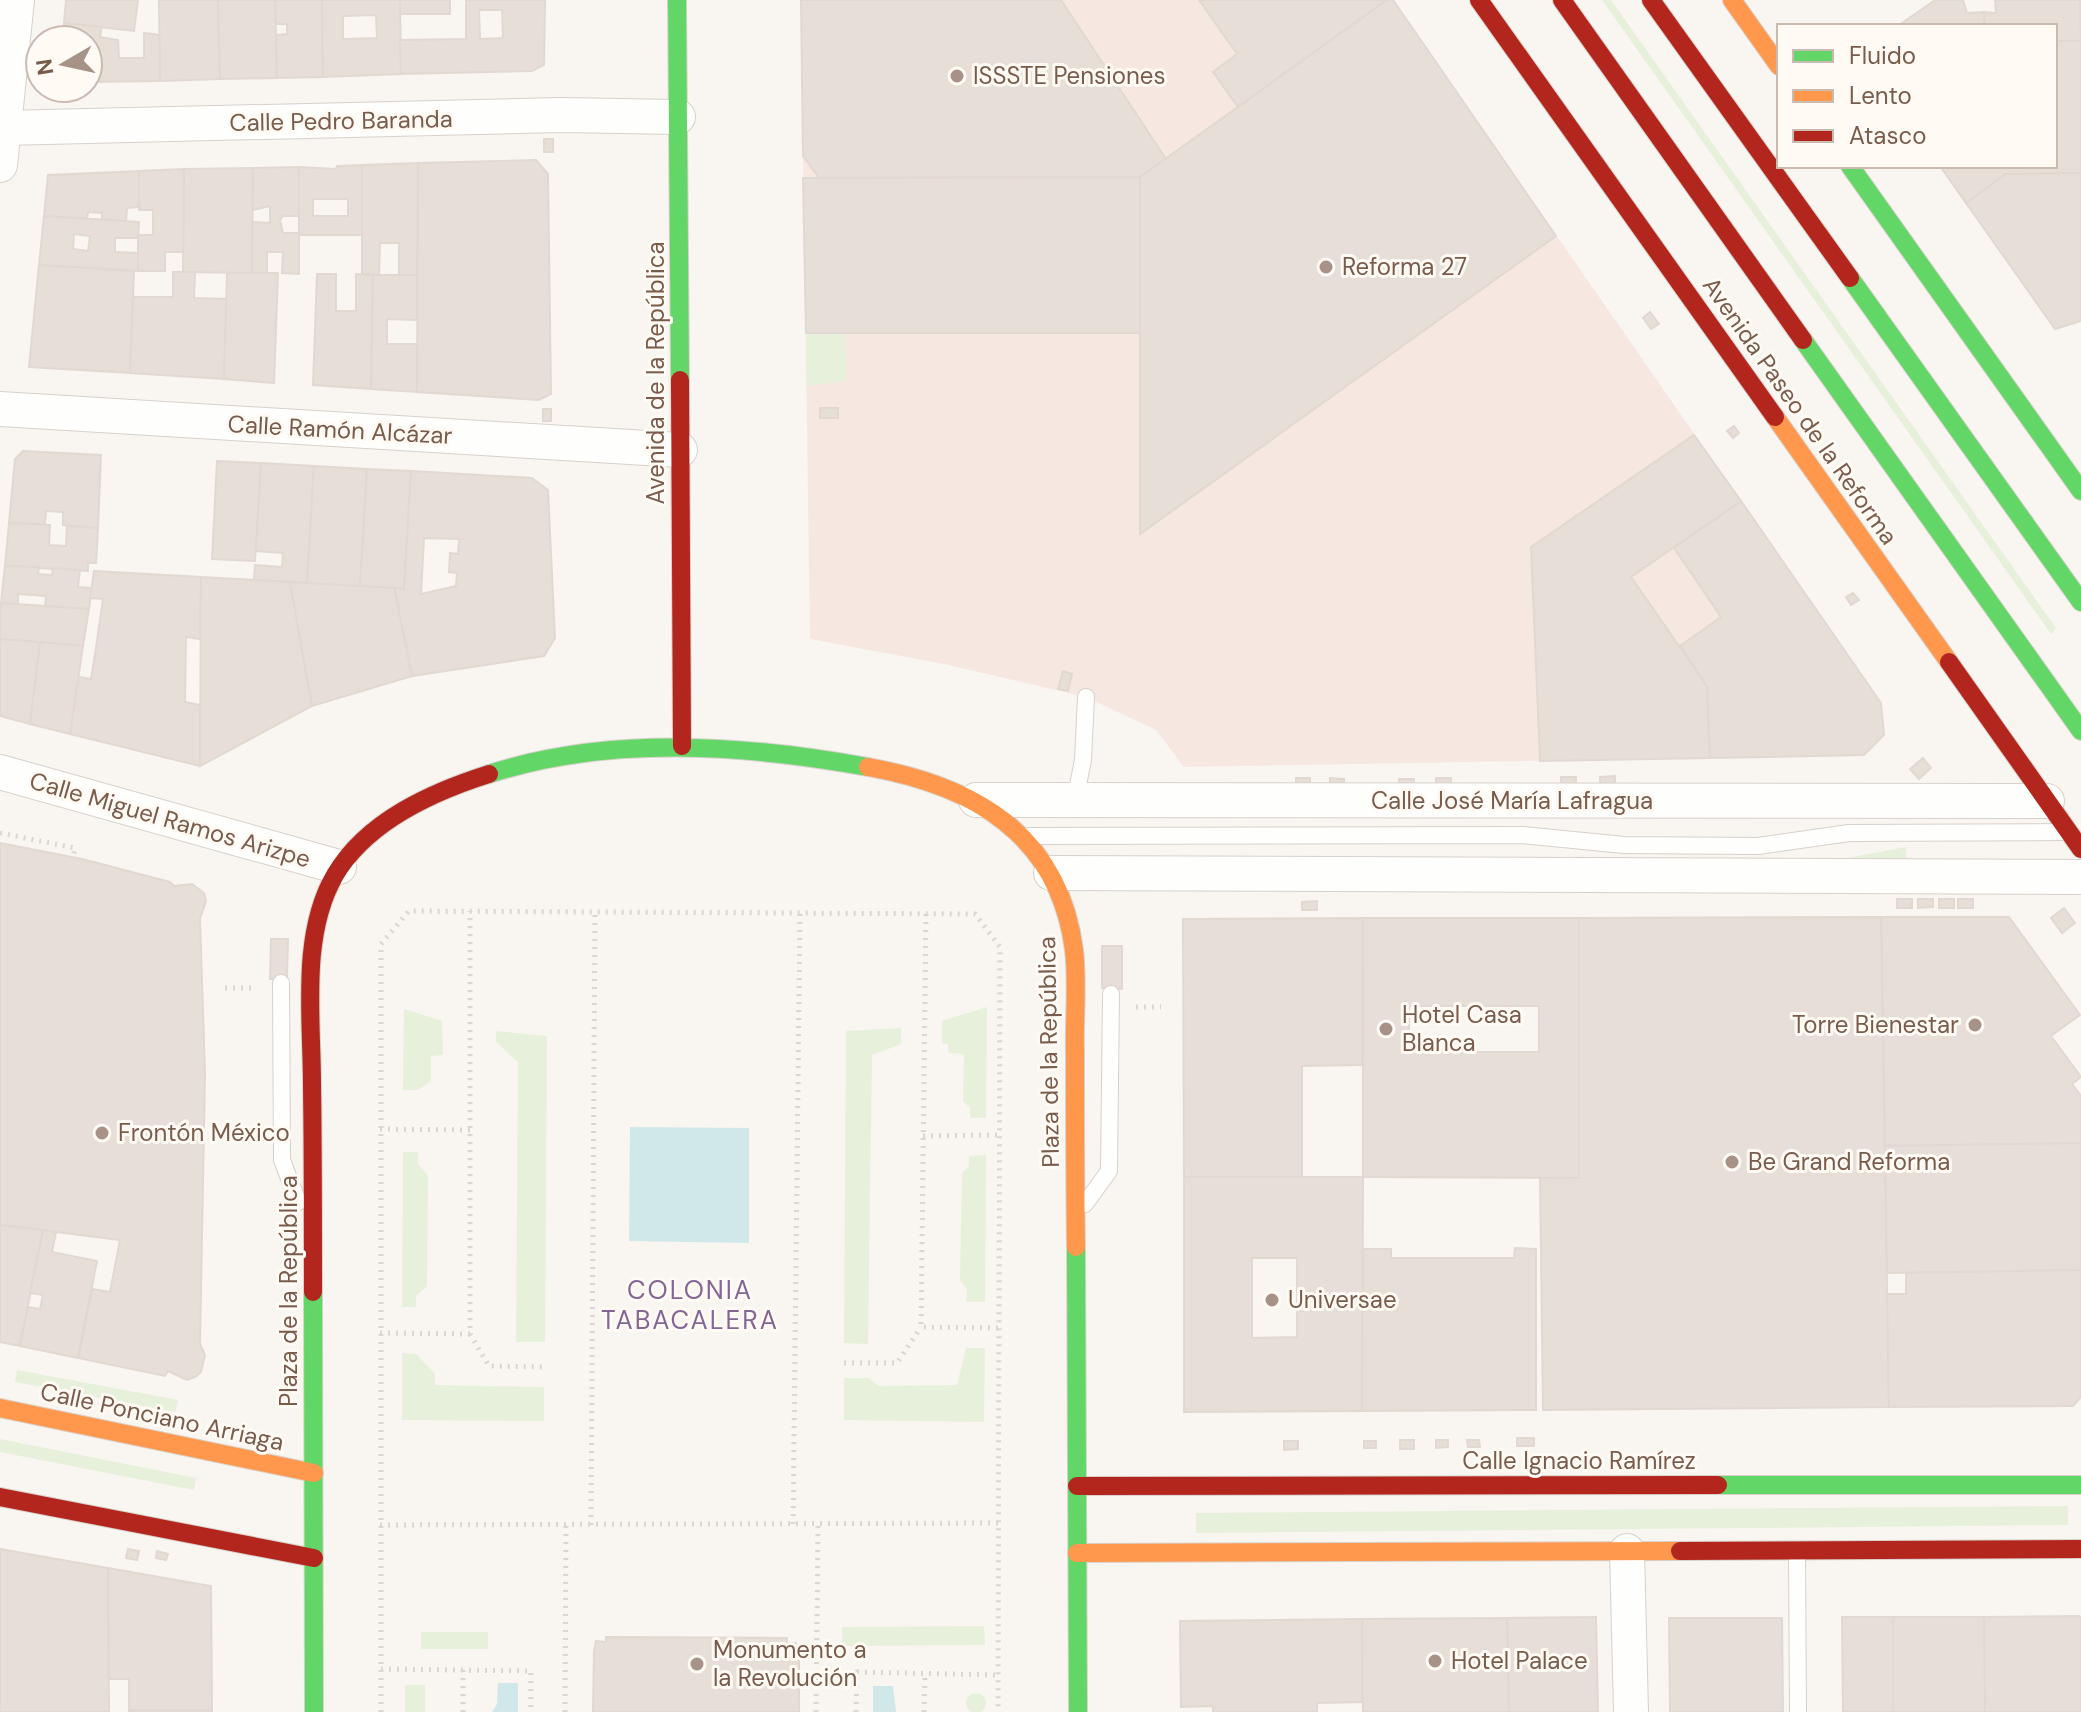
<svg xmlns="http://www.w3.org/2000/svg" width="2081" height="1712" font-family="'DM Sans',sans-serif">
<rect width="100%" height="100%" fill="#f9f5f0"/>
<polygon fill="#f6e8e1" points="801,0 1393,0 1881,703 1884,735 1864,755 1184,767 1156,730 1086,697 944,664 810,639"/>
<g fill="#e7f0db">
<polygon points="1602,0 1611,0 2056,628 2051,634"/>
<polygon points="845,332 846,381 807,386 806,333"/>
<polygon points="1906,847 1906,860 1831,861"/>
<polygon points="987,1007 986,1118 970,1118 970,1108 963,1101 964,1054 949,1053 948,1044 942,1043 942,1021"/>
<polygon points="404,1009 442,1021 443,1055 431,1056 431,1081 418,1090 403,1090"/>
<polygon points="901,1028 901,1044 872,1055 868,1344 844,1343 846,1031"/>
<polygon points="496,1031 547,1036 545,1342 516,1342 518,1062 496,1042"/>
<polygon points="403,1152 418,1152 418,1164 428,1176 427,1286 416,1296 416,1307 402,1307"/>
<polygon points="986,1155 985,1302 966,1302 967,1289 960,1280 962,1173 969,1166 969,1156"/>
<polygon points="966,1348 985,1348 984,1422 844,1420 844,1378 869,1378 878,1386 957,1385"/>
<polygon points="402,1353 416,1354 435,1374 435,1385 544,1387 544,1421 402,1420"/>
<polygon points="17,1370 178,1400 175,1412 15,1382"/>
<polygon points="0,1439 196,1478 194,1490 0,1452"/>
<polygon points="2068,1506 2068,1525 1196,1533 1196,1513"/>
<polygon points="984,1626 985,1645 842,1646 842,1627"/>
<polygon points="488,1632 488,1649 421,1649 421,1632"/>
<rect x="405" y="1685" width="20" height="27"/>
<circle cx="976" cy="1703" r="10"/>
</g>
<g fill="#d0e8ea">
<polygon points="630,1127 749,1128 749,1243 629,1241"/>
<polygon points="498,1683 518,1683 518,1712 492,1712 497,1704"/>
<polygon points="873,1686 893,1686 896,1712 873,1712"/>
</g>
<g fill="#e6ded7" stroke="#e2d8d2" stroke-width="2" fill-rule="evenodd">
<polygon points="66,0 138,0 134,31 64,23"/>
<polygon points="159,0 218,0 220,79 160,81"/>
<polygon points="218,0 275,0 277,78 220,79"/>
<polygon points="275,0 322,0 323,77 277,78 276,35 287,34 287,24 276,24"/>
<path d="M322 0H400L401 74 323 77ZM376 15 377 38 343 39V16Z"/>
<rect x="400" y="0" width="50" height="14"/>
<path d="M466 0H545L544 65 532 71 401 74 400 40 466 39ZM479 10H502L503 38 480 39Z"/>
<polygon points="801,0 1061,0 1166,159 1140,177 819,178 803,156"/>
<polygon points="1199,0 1387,0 1238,107 1213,72 1237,54"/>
<polygon points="1387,0 1393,0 1556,236 1140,534 1140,177"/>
<polygon points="1935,0 1963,0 1967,13 1984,12 1985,26 1898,26"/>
<polygon points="1995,0 2080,0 2081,41 2055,41 2055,26 1985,26 1984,12 1996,13"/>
<polygon points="64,23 102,27 100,37 118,40 119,58 144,58 144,33 159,35 160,81 88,82 88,40 62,40"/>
<polygon points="2055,41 2081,41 2081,173 2006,174 1966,203 1940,166 2055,166"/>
<rect x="544" y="139" width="9" height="13"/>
<polygon points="536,160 548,174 551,394 539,400 417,392 418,163"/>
<polygon points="418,163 417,275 399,275 399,243 380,243 379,275 362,274 362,165"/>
<path d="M362 165V235H299V167L336 169 337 166ZM313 199H348V216H313Z"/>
<polygon points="299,167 299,216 283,216 280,220 283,233 299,233 299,274 282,273 283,252 267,252 267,273 252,273 252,222 270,223 270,206 253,210 253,168"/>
<polygon points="253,168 252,273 183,272 184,169"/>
<polygon points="184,169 183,252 165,252 165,271 138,271 138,235 153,235 153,210 139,210 139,171"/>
<polygon points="139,171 139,207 127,208 126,221 102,219 102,213 88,212 87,219 44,216 48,175"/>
<polygon points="2081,173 2081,321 2055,329 1966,203 2006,174"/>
<polygon points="1140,177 1140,333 806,333 803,178"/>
<path d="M44 216 139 222 138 238H115V252L138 253V271L39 265ZM74 234 90 236 88 251 73 249Z"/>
<polygon points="39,265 134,271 130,373 29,367"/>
<polygon points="173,272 195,272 194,298 227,299 224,379 130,373 133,297 173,297"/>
<polygon points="227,273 278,273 274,383 224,379"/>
<polygon points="317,274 336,274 336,311 356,311 356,274 373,275 371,389 313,385"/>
<polygon points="373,275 417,275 417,320 387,319 387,344 417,344 417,392 371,389"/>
<polygon points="1650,312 1659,324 1651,329 1643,318"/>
<rect x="820" y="408" width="18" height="10"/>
<rect x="543" y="409" width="8" height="12"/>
<polygon points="1734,426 1739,433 1733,438 1727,431"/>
<polygon points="1694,435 1741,501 1631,577 1707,686 1710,758 1540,761 1531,547"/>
<polygon points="23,451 101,455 98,528 63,525 63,512 46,511 45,524 9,523 15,459"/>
<polygon points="217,461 261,463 255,561 212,559"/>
<polygon points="261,463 314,466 307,583 254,580 255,565 282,567 283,553 256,551"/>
<polygon points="314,466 367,469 360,587 307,583"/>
<polygon points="367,469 411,471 404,589 360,587"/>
<path d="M411 471 532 478 548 490 555 638 544 656 412 676 394 588 404 589ZM424 538 459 539 458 554 450 553 449 572 457 573 456 586 421 594Z"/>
<polygon points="1741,501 1881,703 1884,735 1864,755 1710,758 1707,686 1680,646 1721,617 1674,548"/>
<polygon points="9,523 50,525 49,545 66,546 67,526 98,528 96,563 88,563 88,571 5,566"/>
<polygon points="5,566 39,567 38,574 52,575 53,568 80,570 78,587 92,588 89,609 45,606 46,596 18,594 18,604 1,603"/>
<polygon points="94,571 201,577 200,639 186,637 185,702 200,705 200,766 70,734 78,677 91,679 96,648 103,599 90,598"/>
<polygon points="201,577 290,582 312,706 200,766"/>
<polygon points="290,582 394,588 412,676 312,706"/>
<polygon points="1853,593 1859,600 1851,605 1846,597"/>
<polygon points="1,603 89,609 83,646 0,639"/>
<polygon points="0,639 40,642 30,724 0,716"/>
<polygon points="40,642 83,646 70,734 30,724"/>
<polygon points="1063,671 1072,674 1068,691 1058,689"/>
<polygon points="1923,758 1931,768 1919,779 1910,769"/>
<polygon points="1615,776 1615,785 1600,785 1600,777"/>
<rect x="1561" y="777" width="15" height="8"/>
<rect x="1296" y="778" width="14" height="9"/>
<polygon points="1330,778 1344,779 1344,787 1330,787"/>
<rect x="1436" y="778" width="15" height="8"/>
<rect x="1399" y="779" width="15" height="8"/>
<polygon points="0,843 82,859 170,882 174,886 192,884 204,893 206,901 200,919 205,1073 200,1344 205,1355 201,1372 195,1377 187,1380 168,1371 165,1376 78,1358 92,1289 110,1292 120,1240 0,1225"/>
<rect x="1897" y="899" width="15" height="9"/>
<polygon points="1918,899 1933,899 1933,907 1918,908"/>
<rect x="1939" y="899" width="15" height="9"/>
<rect x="1958" y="899" width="15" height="9"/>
<polygon points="1317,901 1317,910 1302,910 1302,902"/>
<polygon points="2064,908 2075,923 2062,933 2051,918"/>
<polygon points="1881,917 2009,917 2080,1015 2051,1036 2081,1077 2072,1084 2081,1096 2081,1143 1885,1146"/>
<polygon points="1881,917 1889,1407 1543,1410 1540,1177 1579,1178 1579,918"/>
<path d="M1363 918H1579V1178L1363 1177ZM1409 1006H1539V1052H1409Z"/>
<polygon points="1363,918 1362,1065 1302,1066 1302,1177 1184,1177 1183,919"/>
<polygon points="271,939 288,939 287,977 270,979"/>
<polygon points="1102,946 1122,946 1122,989 1102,988"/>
<polygon points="2081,1143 2081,1270 1887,1273 1885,1146"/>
<path d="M1184 1177H1363L1362 1411 1184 1412ZM1252 1258H1297V1337L1252 1338Z"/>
<polygon points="0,1225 43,1230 20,1346 0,1342"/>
<polygon points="43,1230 56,1232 52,1252 97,1261 78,1358 20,1346 28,1307 40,1309 43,1295 30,1293"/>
<polygon points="1515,1248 1536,1249 1536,1410 1362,1411 1363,1249 1391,1249 1391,1258 1514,1258"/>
<polygon points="2077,1270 2081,1270 2081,1397 2073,1406 1889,1407 1887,1294 1906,1294 1906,1273"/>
<rect x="1517" y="1438" width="17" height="8"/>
<rect x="1400" y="1440" width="14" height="9"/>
<polygon points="1436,1440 1448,1440 1448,1447 1436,1448"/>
<polygon points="1467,1440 1479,1440 1480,1447 1468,1447"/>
<polygon points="1284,1441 1298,1441 1298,1449 1284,1450"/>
<rect x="1364" y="1441" width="12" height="7"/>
<polygon points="0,1549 108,1568 109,1712 0,1712"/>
<polygon points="128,1549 139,1551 137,1560 126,1558"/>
<polygon points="157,1551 168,1554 166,1560 156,1558"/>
<polygon points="108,1568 211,1586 212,1710 129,1710 129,1679 109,1679"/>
<polygon points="2078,1616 2081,1617 2081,1712 1985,1712 1984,1617"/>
<polygon points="1596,1617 1598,1712 1509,1712 1507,1618"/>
<polygon points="1842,1617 1893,1617 1893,1712 1843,1712"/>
<polygon points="1893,1617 1984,1617 1985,1712 1893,1712"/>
<polygon points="1507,1618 1509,1712 1363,1712 1362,1619"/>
<polygon points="1669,1618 1782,1618 1783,1712 1670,1712"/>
<polygon points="1362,1619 1362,1702 1317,1703 1317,1712 1213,1712 1213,1706 1181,1707 1180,1621"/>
<polygon points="606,1637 787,1638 787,1643 796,1643 799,1653 799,1712 593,1712 594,1651 596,1641 606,1642"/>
<rect x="129" y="1710" width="83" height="2"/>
</g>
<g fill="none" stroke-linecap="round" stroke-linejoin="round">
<defs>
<g id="lane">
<polyline points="1075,800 1083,760 1086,697"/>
<polyline points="1028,836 1523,835 1624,845 1758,846 1849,833 2064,832"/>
<polyline points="281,983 282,1160 298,1202"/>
<polyline points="1085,1204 1109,1171 1111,994"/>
<polyline points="1797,1554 1798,1712"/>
</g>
<g id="street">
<polyline points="4,128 561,115 678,117"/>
<polyline points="0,165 17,0"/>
<polyline points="0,409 680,450"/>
<polyline points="0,772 339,867"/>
<polyline points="976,800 2047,801"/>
<polyline points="1051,873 2081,877"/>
<polyline points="1627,1551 1631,1712"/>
</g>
<g id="fast">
<polyline points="677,0 680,380"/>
<polyline points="1850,166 2081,491"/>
<polyline points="1850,278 2081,602"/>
<polyline points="1803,340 2081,731"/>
<path d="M489 774C610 735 746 745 868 767"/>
<polyline points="1076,1247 1078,1712"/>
<polyline points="313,1292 314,1712"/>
<polyline points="1718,1485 2081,1485"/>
</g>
<g id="slow">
<polyline points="1732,0 1779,66"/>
<polyline points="1775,417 1949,662"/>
<path d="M868 767C974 786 1059 834 1074 950 1078 983 1074 1019 1075 1053 1075 1118 1075 1182 1076 1247"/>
<polyline points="0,1408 314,1473"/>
<polyline points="1077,1553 1680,1551"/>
</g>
<g id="jam">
<polyline points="1479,0 1775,417"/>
<polyline points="1562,0 1803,340"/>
<polyline points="1651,0 1850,278"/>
<polyline points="680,380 682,746"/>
<polyline points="1949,662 2081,849"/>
<path d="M313 1292C313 1223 313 1154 312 1085 312 1018 300 935 335 875 367 821 432 792 489 774"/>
<polyline points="1077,1486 1718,1485"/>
<polyline points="0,1497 314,1558"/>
<polyline points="1680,1551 2081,1549"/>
</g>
</defs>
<use href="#lane" stroke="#d7d1cb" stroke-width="18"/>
<use href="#street" stroke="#d7d1cb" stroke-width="36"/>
<use href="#fast" stroke="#d9d2cb" stroke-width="20"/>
<use href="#slow" stroke="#d9d2cb" stroke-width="20"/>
<use href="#jam" stroke="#d9d2cb" stroke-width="20"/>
<g stroke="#dcd5d0" stroke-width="5" stroke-dasharray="2 6" stroke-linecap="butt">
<polyline points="0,833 75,848 73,857"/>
<polyline points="926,914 921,1327 999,1328"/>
<polyline points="225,988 253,988"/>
<polyline points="1136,1007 1161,1007"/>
<polyline points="380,1129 470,1130"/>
<polyline points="923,1136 999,1135"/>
<polyline points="380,1333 470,1334 470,911"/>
<polyline points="470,1334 489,1366 544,1367"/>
<polyline points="844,1363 897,1363 921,1327"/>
<polyline points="793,1524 800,913"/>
<polyline points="380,1525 999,1523"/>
<polyline points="591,1525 595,912"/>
<polyline points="381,1669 531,1671 531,1712"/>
<polyline points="381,1712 381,944 409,911 975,914 1000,947 998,1712"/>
<polyline points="463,1712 463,1670"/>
<polyline points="565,1712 566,1525"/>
<polyline points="816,1712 818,1524"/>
<polyline points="856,1712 857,1672 998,1675"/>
<polyline points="924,1712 925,1674"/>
</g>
<use href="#lane" stroke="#fefefd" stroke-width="16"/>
<use href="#street" stroke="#fefefd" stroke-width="34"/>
<use href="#fast" stroke="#63d668" stroke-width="18"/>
<use href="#slow" stroke="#ff974d" stroke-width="18"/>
<use href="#jam" stroke="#b3261e" stroke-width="18"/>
</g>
<g fill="#a69286" stroke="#fffaf3" stroke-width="3">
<circle cx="957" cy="76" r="8"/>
<circle cx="1326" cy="267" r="8"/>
<circle cx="1975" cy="1025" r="8"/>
<circle cx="1386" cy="1029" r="8"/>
<circle cx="102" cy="1133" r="8"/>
<circle cx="1732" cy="1162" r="8"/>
<circle cx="1272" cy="1300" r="8"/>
<circle cx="1435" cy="1661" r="8"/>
<circle cx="697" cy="1664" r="8"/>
</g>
<g text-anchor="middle" stroke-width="6" stroke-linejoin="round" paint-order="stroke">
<g font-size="24" fill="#7a5c4d" stroke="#fffaf3" text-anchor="start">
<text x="973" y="84">ISSSTE Pensiones</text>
<text x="1342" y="275">Reforma 27</text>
<text x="1402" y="1023">Hotel Casa<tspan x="1402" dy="28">Blanca</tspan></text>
<text x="1959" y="1033" text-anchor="end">Torre Bienestar</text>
<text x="118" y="1141">Frontón México</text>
<text x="1748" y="1170">Be Grand Reforma</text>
<text x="1288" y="1308">Universae</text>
<text x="713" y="1658">Monumento a<tspan x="713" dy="28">la Revolución</tspan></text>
<text x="1451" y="1669">Hotel Palace</text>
</g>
<g font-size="24" fill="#7a5c4d" stroke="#fffaf3">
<text transform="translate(341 121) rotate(-1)" y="8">Calle Pedro Baranda</text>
<text transform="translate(656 373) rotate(-90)" y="8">Avenida de la República</text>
<text transform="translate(1800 411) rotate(55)" y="8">Avenida Paseo de la Reforma</text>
<text transform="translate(340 430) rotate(3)" y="8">Calle Ramón Alcázar</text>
<text x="1512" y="809">Calle José María Lafragua</text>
<text transform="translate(170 820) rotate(16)" y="8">Calle Miguel Ramos Arizpe</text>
<text transform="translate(1049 1052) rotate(-91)" y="8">Plaza de la República</text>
<text transform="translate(289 1291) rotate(-90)" y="8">Plaza de la República</text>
<text transform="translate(162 1417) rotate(12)" y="8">Calle Ponciano Arriaga</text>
<text x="1579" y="1469">Calle Ignacio Ramírez</text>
</g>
<g font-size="26" letter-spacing="2" fill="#846695" stroke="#fffaf3">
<text x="690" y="1299">COLONIA<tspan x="690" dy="30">TABACALERA</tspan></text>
</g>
</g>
<rect x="1777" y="24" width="280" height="144" fill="#fffaf3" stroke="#cabbb1" stroke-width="2"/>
<rect x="1793" y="50" width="40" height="12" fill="#63d668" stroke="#cabbb1" stroke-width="2"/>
<text x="1849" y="64" font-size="24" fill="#7a5c4d">Fluido</text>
<rect x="1793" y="90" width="40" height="12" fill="#ff974d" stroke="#cabbb1" stroke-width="2"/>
<text x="1849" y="104" font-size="24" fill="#7a5c4d">Lento</text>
<rect x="1793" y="130" width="40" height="12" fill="#b3261e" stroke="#cabbb1" stroke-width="2"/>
<text x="1849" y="144" font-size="24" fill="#7a5c4d">Atasco</text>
<g transform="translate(64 64) rotate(261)"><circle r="38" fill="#fffaf3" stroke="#cabbb1" stroke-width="2"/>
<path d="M0-6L14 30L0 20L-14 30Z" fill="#a69286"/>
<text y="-12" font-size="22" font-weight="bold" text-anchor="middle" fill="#7a5c4d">N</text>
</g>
</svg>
